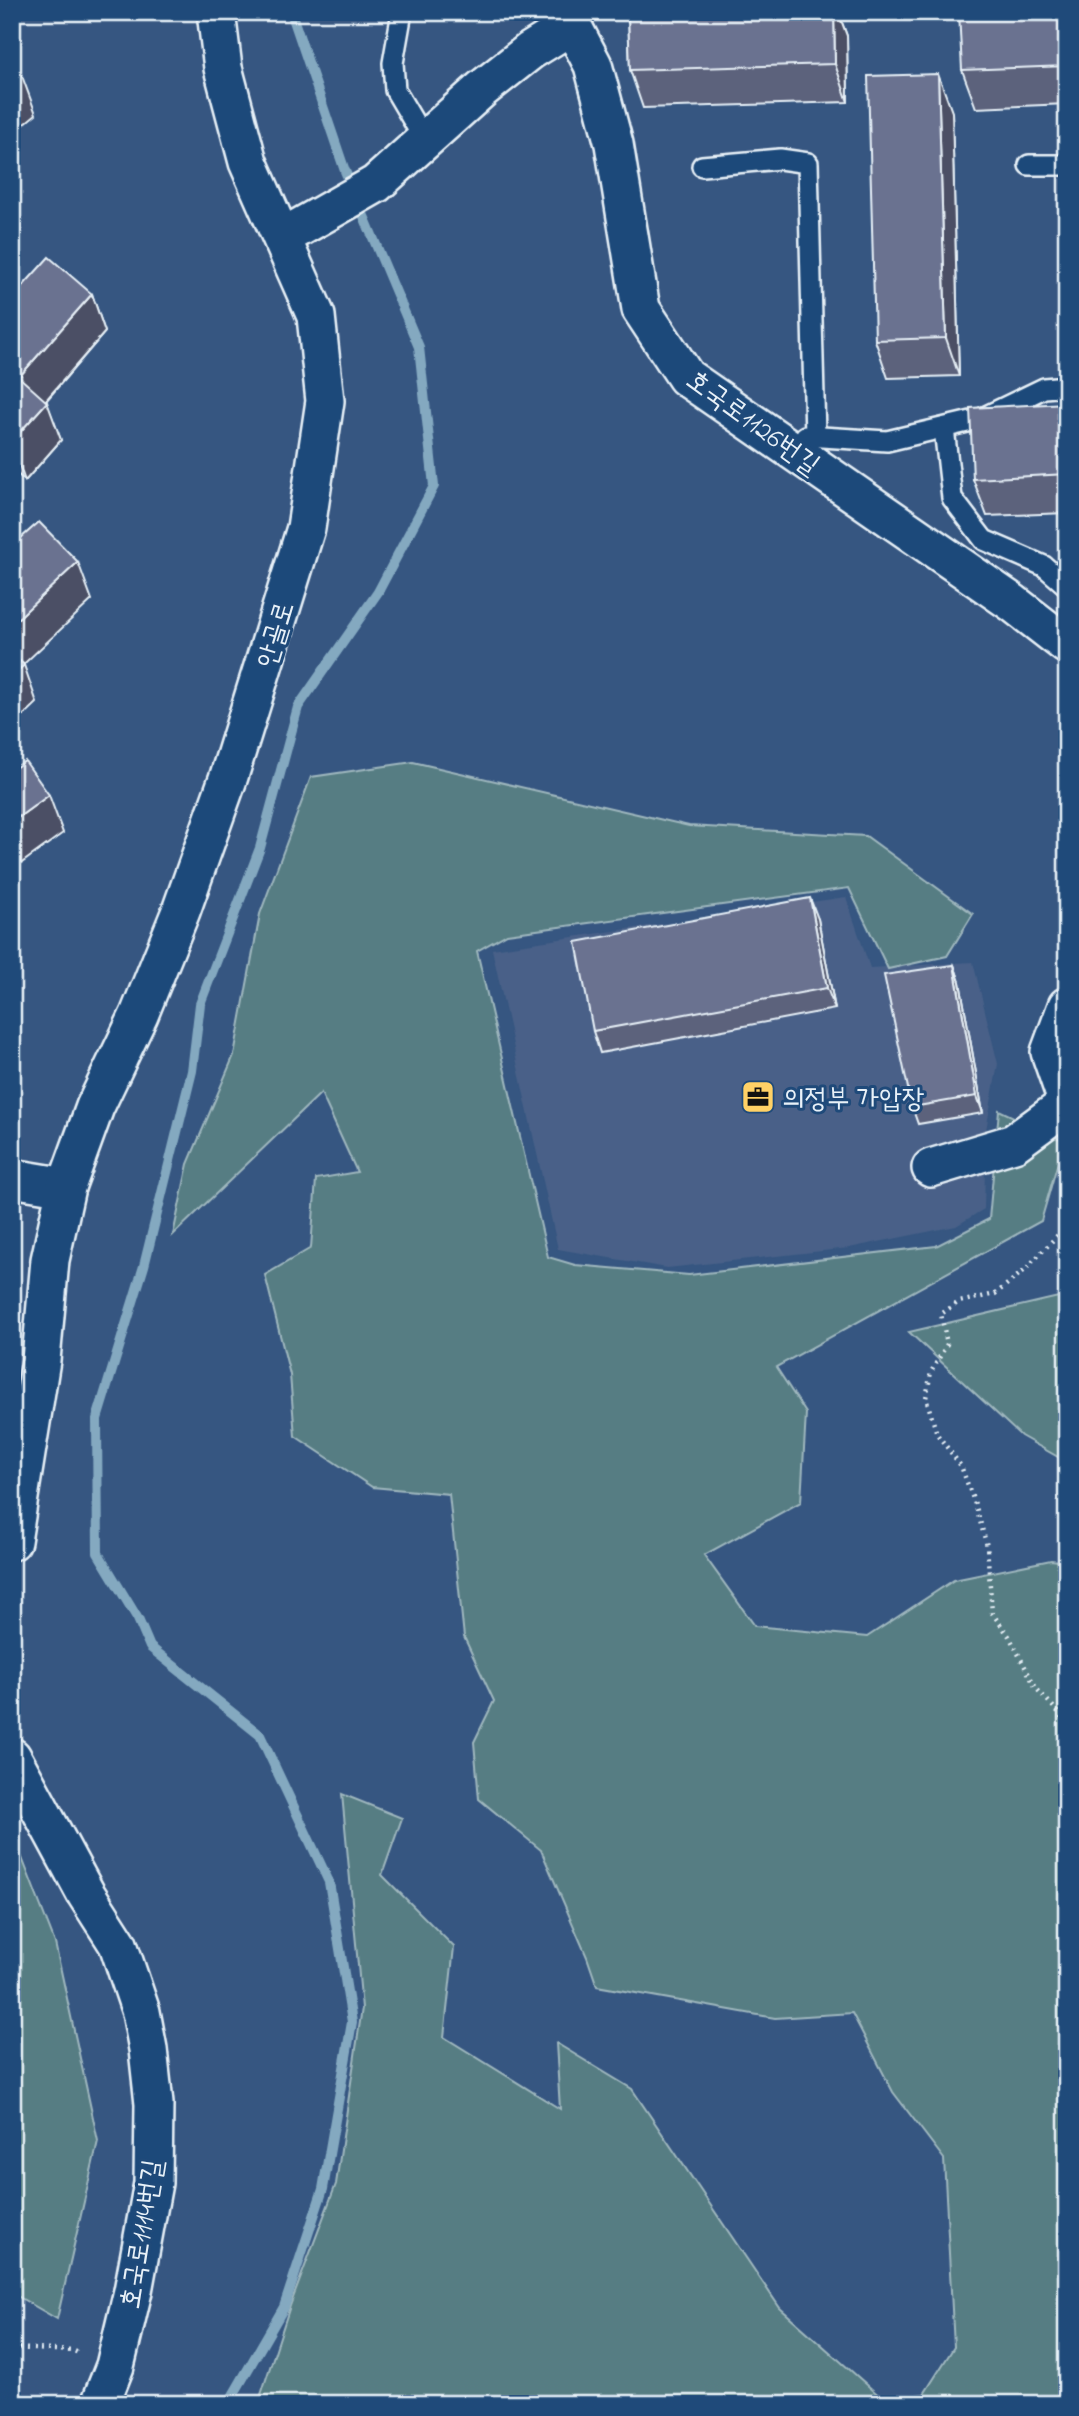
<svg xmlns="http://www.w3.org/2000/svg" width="1079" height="2416" font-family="'Indie Flower','Poor Story',sans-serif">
<rect width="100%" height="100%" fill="#365681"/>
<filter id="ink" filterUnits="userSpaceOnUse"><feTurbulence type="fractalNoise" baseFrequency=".0143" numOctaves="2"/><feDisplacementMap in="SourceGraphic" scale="14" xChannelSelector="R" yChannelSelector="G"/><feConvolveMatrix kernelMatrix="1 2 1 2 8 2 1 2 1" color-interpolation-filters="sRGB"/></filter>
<g filter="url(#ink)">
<polygon fill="#496188" points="846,897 870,968 973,962 998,1064 986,1130 984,1209 956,1226 849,1248 667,1268 558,1249 492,949"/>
<g fill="#567d83" stroke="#9fb7be" stroke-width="2">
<polygon points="413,762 689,826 866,836 973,914 947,956 888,969 849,888 507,934 477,951 548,1257 575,1265 689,1275 936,1246 989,1219 999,1110 1064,1141 1041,1221 776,1367 806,1413 801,1502 704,1555 755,1626 867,1637 954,1580 1051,1560 1067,1562 1067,2404 258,2404 290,2306 336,2184 362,2008 342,1794 402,1818 382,1875 454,1947 444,2037 560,2109 556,2043 632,2089 780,2308 883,2399 924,2394 954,2347 944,2159 893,2092 852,2013 775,2018 597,1986 587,1957 541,1850 479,1799 474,1742 494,1701 464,1637 449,1494 372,1487 295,1436 290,1375 265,1275 311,1248 316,1179 357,1172 321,1093 173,1235 188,1164 234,1055 260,914 311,777"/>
<polygon points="1067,1295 1067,1462 1021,1436 909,1332"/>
<polygon points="12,1832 55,1943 98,2141 57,2319 12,2293"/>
</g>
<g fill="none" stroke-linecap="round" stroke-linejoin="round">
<polyline stroke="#84a9c0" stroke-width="10" points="228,2404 284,2307 323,2189 352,2022 329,1882 260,1735 150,1647 138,1619 98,1553 97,1419 144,1266 192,1071 200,1004 260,848 298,707 378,592 434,486 419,347 345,171 291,12"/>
<defs>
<g id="service">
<polyline points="402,12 393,63 395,90 425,141"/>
<polyline points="1029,165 1067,165"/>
<polyline points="702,166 780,159 808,163 815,436"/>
<polyline points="944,428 952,498 984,540 1044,566 1067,586"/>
<polyline points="805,436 887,441 980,419 1044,388 1067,386"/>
</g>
<g id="minor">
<polyline points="568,12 572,25 593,65 614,144 641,309 686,377 1013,603 1067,645"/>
<polyline points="283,237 376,184 482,89 530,51 572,25"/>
<polyline points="1067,1006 1050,1052 1067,1101"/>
<polyline points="931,1168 1014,1143 1067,1104"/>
<polyline points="12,1178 66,1187"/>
<polyline points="12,1541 41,1360 50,1260 66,1187 95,1107 139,1015 181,911 229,776 306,528 325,401 316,316 248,162 223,68 216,12"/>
<polyline points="12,1757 86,1894 118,1944 141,2012 148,2049 154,2104 153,2183 133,2291 115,2366 100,2404"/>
</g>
</defs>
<use href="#service" stroke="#e8f1f8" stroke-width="24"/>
<use href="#minor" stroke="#e8f1f8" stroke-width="42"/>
<g stroke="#e8f1f8" stroke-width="4.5" stroke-dasharray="2 5" stroke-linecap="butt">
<polyline points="1067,1225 1025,1270 995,1294 959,1302 941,1314 947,1344 931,1372 926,1398 937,1434 961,1466 976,1507 987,1546 992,1613 1009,1636 1036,1688 1058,1712 1067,1729"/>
<polyline points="12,2348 74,2351 81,2354"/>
</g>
<use href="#service" stroke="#1f4a7a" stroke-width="19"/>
<use href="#minor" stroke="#1f4a7a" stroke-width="37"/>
</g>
<g fill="#5c627c" stroke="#e8f1f8" stroke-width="2">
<polygon points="628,12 838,12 847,36 848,102 643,108 630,70"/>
<polygon points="1067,12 1067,104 976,108 962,70"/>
<polygon points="952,112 959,376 888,378 875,340"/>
<polygon points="92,294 105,332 46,401 61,440 25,481 12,469 12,298"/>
<polygon points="1067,403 1067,513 987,516 973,479"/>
<polygon points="818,919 835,1009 600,1053 593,1031"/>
<polygon points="954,965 960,982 983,1113 918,1124 912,1107"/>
</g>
<g fill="#4b5065" stroke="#e8f1f8" stroke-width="2">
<polygon points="834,12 838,12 847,36 848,102 835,64"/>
<polygon points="938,74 952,112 959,376 946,338"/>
<polygon points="22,76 36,114 12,134 12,84"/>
<polygon points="92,294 105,332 33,415 19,377"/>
<polygon points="47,402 61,440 25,481 12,445 12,441"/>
<polygon points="78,562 92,600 12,675 12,624"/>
<polygon points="24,665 37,703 12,727 12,676"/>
<polygon points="49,795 63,833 12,870 12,822"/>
<polygon points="810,898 818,919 835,1009 827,988"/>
<polygon points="954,965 960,982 983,1113 977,1096"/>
</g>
<g fill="#6b7290" stroke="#e8f1f8" stroke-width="2">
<polygon points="628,12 834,12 835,64 630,70"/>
<polygon points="959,12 1067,12 1067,66 962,70"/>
<polygon points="12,65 22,76 12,84"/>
<polygon points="938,74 946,338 875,340 868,76"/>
<polygon points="49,257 92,294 19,377 47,402 12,441 12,298"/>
<polygon points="1067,403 1067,474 973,479 970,408"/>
<polygon points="39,522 78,562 12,624 12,546"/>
<polygon points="12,653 24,665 12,676"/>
<polygon points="25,761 49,795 12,822 12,770"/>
<polygon points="810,898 827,988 593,1031 576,942"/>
<polygon points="954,965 977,1096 912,1107 884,975"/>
</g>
</g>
<defs>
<symbol id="office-square" viewBox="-11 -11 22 22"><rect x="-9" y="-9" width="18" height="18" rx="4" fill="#ffd166" stroke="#1f4a7a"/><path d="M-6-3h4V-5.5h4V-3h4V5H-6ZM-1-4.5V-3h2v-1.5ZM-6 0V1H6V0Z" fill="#111"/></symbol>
</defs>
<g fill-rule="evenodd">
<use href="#office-square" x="739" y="1078" width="38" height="38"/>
</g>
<g text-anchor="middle" stroke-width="6" stroke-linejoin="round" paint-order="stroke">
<g font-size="28" fill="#e8f1f8" stroke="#1f4a7a">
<text transform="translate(754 421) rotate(36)" y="10">호국로1126번길</text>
<text transform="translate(274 634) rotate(-73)" y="10">안골로</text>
<text transform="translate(140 2234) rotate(-81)" y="10">호국로1114번길</text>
</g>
<g font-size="28" fill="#e8f1f8" stroke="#1f4a7a" text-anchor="start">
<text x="782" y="1107">의정부 가압장</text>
</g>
</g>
<rect width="1079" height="2416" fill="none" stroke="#1f4a7a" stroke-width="42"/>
<rect x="21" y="21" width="1037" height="2374" fill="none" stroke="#e8f1f8" stroke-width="2.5" filter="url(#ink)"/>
</svg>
